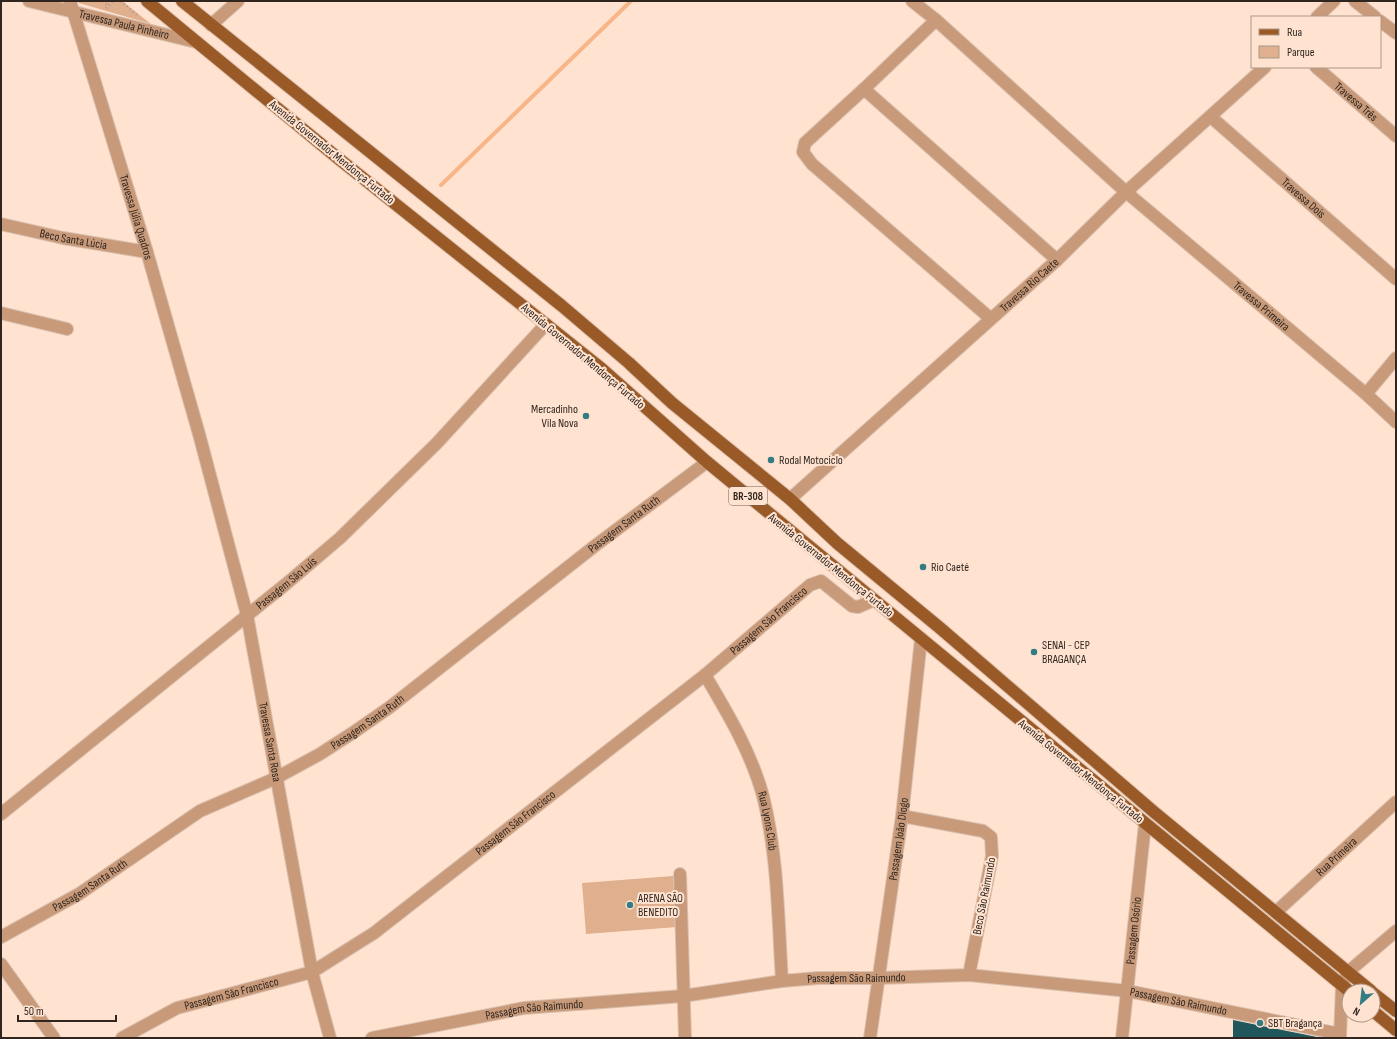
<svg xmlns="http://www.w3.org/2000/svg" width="1397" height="1039" font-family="'Sofia Sans Condensed',sans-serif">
<rect width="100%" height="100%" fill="#ffe3d0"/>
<g fill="#dfaf8e">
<polygon points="78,1 122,1 151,24 79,3"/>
<polygon points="673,876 677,927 586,934 582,883"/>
</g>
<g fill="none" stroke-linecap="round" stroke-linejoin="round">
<polyline stroke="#f7b588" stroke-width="4" points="441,185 631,1"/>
</g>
<polygon fill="#1f575d" points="1233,1020 1322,1038 1233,1038"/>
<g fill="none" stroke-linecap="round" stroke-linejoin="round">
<defs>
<g id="minor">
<path id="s1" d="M29 1 196 42"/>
<path id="s2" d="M70 1 147 252 199 434 247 615 312 972 330 1038"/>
<path id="s3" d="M912 1 936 20 1126 192 1366 394 1396 422"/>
<polyline points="1355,1 1375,17"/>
<polyline points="1317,17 1334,1"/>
<polyline points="936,20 864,89 805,143 803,152 812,164 990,318"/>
<polyline points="1380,21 1396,33"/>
<polyline points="211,25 238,1"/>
<path id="s4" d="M1316 67 1396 136"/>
<polyline points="864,89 1057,260"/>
<path id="s5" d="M1211 117 1396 279"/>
<path id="s6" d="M1 224 63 238 147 252"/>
<polyline points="1,313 67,329"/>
<polyline points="1366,394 1396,358"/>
<path id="s7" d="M790 499 1057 260 1126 192 1265 67"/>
<path id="s8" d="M705 675C728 714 751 752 763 796 778 856 778 919 782 981"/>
<path id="s9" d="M1 814 286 584 340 538 437 443 546 324"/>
<polyline points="902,816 983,831 991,837 992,856 969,975"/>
<polyline points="680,874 685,1038"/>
<path id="s10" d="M1276 912 1396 802"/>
<path id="s11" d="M1 937 79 894 200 811 276 778 320 754 354 732 390 707 596 545 707 462"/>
<polyline points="1,964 54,1038"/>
<path id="s12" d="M122 1038 177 1008 312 972 374 933 705 675 810 585 821 581 852 606 858 607 874 600"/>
<path id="s13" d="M372 1038 524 1008 683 996 782 981 818 978H879L969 975 1128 991 1340 1034"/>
<path id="s14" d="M870 1038 902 816 921 639"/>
<path id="s15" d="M1122 1038 1145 824"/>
<polyline points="1340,1038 1342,986 1348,972 1396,931"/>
</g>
<g id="major">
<polyline points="147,1 339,159 602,369 707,462 1349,991"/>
<polyline points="182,1 562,306 629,363 672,403 790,499 837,543 940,628 1154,812 1371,991"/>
<polyline points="1373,993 1396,1011"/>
<polyline points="1373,1011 1396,1030"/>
</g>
</defs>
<use href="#minor" stroke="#dac1b0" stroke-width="14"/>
<use href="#major" stroke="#dac1b0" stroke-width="14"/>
<g stroke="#ad988a" stroke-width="2.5" stroke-dasharray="1 3" stroke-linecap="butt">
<polyline points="103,1 108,6"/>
<polyline points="121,1 137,15"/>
<polyline points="106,8 113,1"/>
</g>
<use href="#minor" stroke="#c89a7a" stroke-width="12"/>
<use href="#major" stroke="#9a5a27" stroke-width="12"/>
</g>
<g fill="#347c84" stroke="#ffe3d0" stroke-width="1.5">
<circle cx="586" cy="416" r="4"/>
<circle cx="771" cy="460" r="4"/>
<circle cx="923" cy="567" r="4"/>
<circle cx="1034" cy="652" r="4"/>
<circle cx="630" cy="905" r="4"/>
<circle cx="1260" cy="1023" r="4"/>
</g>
<g text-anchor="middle" stroke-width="4" stroke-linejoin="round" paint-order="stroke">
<rect fill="#ffe3d0" stroke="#6e5f54" stroke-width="1" x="729" y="487" width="38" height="18" rx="3"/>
<g font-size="11" font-weight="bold" fill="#30261f">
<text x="748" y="500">BR-308</text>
</g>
<g font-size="12" fill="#30261f" stroke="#ffe3d0">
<text dy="4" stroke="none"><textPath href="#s1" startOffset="98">Travessa Paula Pinheiro</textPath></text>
<text dy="4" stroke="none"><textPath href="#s4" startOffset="53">Travessa Três</textPath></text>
<text transform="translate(332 152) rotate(39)" y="4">Avenida Governador Mendonça Furtado</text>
<text dy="4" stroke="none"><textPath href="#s5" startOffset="123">Travessa Dois</textPath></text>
<text dy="4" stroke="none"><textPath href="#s2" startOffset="226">Travessa Júlia Quadros</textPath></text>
<text dy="4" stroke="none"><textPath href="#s6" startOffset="74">Beco Santa Lúcia</textPath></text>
<text dy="4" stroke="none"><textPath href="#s7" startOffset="321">Travessa Rio Caete</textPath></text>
<text dy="4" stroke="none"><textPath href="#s3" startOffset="464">Travessa Primeira</textPath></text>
<text transform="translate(583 356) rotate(40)" y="4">Avenida Governador Mendonça Furtado</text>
<text dy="4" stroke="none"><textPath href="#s11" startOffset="750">Passagem Santa Ruth</textPath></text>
<text transform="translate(831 565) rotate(39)" y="4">Avenida Governador Mendonça Furtado</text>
<text dy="4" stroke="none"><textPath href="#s9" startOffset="367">Passagem São Luís</textPath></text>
<text dy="4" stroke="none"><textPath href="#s12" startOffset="779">Passagem São Francisco</textPath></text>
<text dy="4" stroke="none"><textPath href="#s11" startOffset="426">Passagem Santa Ruth</textPath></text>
<text dy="4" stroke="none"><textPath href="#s2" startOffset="768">Travessa Santa Rosa</textPath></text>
<text transform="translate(1081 771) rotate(39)" y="4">Avenida Governador Mendonça Furtado</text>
<text dy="4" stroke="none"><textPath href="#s8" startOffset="160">Rua Lyons Club</textPath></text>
<text dy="4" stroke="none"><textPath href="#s12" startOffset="455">Passagem São Francisco</textPath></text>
<text dy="4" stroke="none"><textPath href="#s14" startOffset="201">Passagem João Diogo</textPath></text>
<text dy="4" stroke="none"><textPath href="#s10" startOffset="82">Rua Primeira</textPath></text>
<text dy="4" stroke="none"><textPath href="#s11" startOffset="103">Passagem Santa Ruth</textPath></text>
<text transform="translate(984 896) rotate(-79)" y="4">Beco São Raimundo</text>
<text dy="4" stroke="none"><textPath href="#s15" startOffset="108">Passagem Osório</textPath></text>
<text dy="4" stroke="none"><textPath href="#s13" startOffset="489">Passagem São Raimundo</textPath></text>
<text dy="4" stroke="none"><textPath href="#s12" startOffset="119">Passagem São Francisco</textPath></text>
<text dy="4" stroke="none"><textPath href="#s13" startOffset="813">Passagem São Raimundo</textPath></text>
<text dy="4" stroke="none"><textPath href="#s13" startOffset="165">Passagem São Raimundo</textPath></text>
</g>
<g font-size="12" fill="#30261f" stroke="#ffe3d0" text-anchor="start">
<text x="578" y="413" text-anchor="end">Mercadinho<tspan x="578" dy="14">Vila Nova</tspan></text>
<text x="779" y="464">Rodal Motociclo</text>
<text x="931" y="571">Rio Caeté</text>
<text x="1042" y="649">SENAI - CEP<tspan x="1042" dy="14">BRAGANÇA</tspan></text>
<text x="638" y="902">ARENA SÃO<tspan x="638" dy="14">BENEDITO</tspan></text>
<text x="1268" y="1027">SBT Bragança</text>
</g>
</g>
<rect width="1397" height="1039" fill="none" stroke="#30261f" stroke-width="4"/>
<rect x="1251" y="16" width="130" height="52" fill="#ffe3d0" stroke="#ac9789"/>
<rect x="1259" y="29" width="20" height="6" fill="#9a5a27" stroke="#ac9789"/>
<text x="1287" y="36" font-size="12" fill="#30261f">Rua</text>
<rect x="1259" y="46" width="20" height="12" fill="#dfaf8e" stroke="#ac9789"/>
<text x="1287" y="56" font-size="12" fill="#30261f">Parque</text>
<g transform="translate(1361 1003) rotate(208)"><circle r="19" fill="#ffe3d0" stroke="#ac9789"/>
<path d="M0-3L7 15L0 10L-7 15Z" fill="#347c84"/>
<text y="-6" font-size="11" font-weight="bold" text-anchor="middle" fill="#30261f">N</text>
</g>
<path d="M18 1015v6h98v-6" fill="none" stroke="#30261f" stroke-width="2"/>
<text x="24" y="1015" font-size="12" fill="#30261f" stroke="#ffe3d0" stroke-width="3" paint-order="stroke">50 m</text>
</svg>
